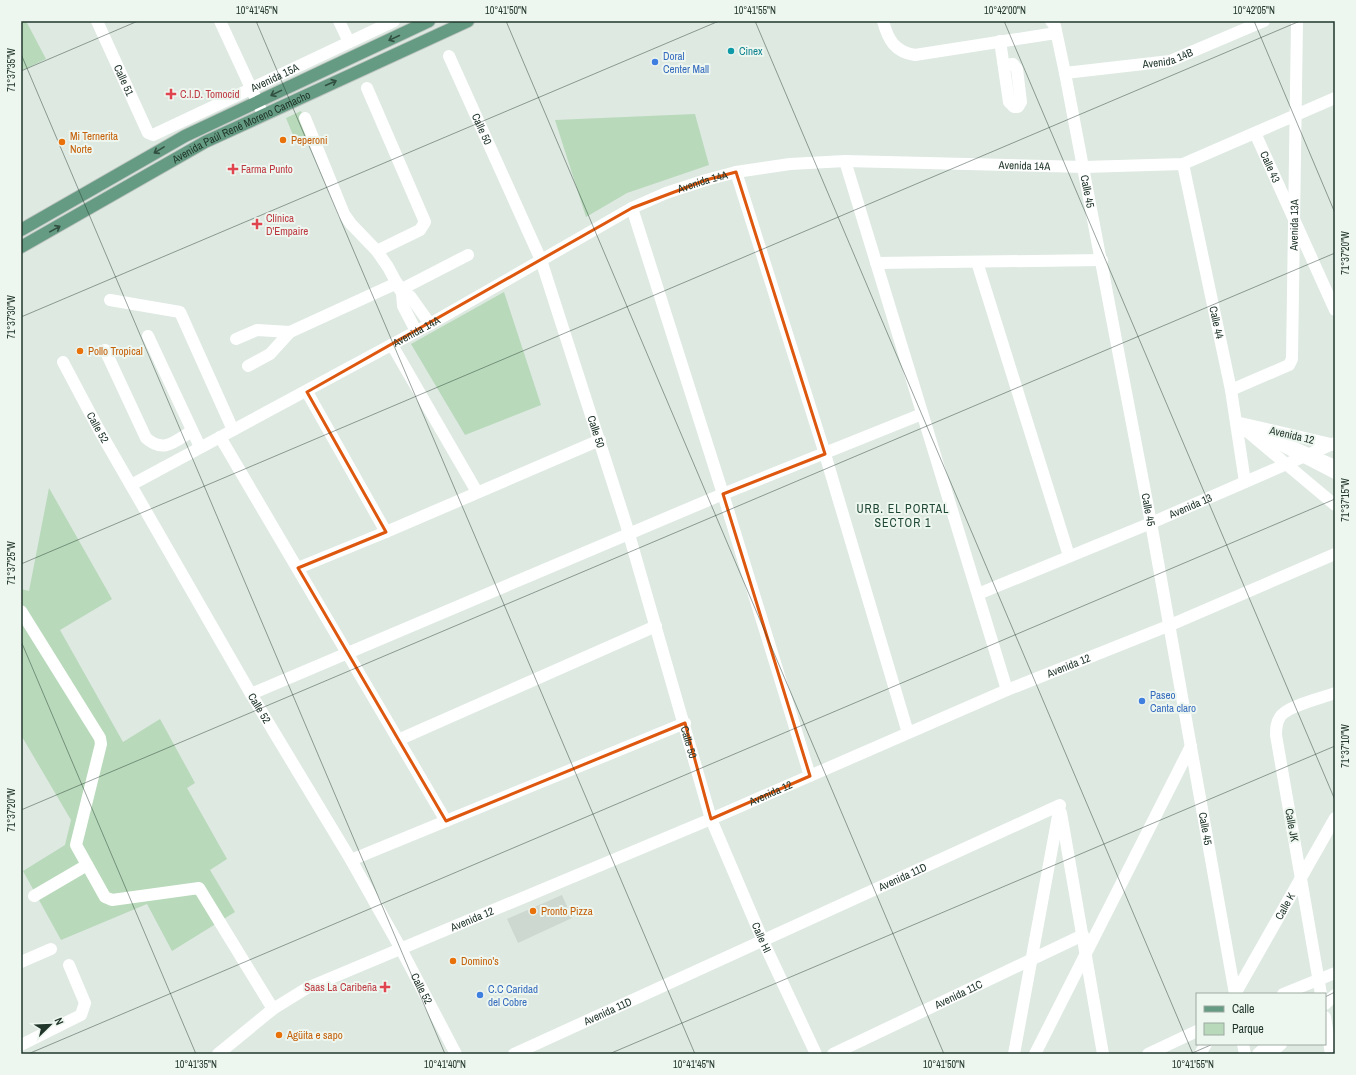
<svg xmlns="http://www.w3.org/2000/svg" width="1356" height="1075" font-family="'Archivo Narrow',sans-serif">
<rect width="100%" height="100%" fill="#dee9e2"/>
<polygon fill="#ccd8d0" points="562,895 572,918 518,943 507,919"/>
<g fill="#b8d9ba">
<polygon points="21,21 26,21 46,59 21,71"/>
<polygon points="301,111 312,139 297,145 286,118"/>
<polygon points="695,114 709,165 627,193 586,217 555,120"/>
<polygon points="504,292 541,405 465,435 411,344"/>
<polygon points="49,488 112,599 60,630 123,742 160,719 195,783 187,788 227,859 210,870 235,912 172,951 147,904 61,940 23,871 65,845 71,820 21,735 21,677 23,665 21,664 21,589 29,591"/>
</g>
<g fill="none" stroke-linecap="round" stroke-linejoin="round">
<defs>
<g id="major">
<polyline points="21,230 185,136 429,21"/>
<path id="s15" d="M21 247 205 142 468 21"/>
</g>
</defs>
<use href="#major" stroke="#bcc3c0" stroke-width="14"/>
<g stroke="#fff" stroke-width="12">
<path id="s1" d="M97 21 148 133 153 135 394 21"/>
<polyline points="220,21 263,114"/>
<polyline points="339,21 349,42"/>
<path d="M883 21C888 40 895 52 915 55L1056 33"/>
<path id="s2" d="M1051 21 1055 26 1065 73 1151 523 1235 994"/>
<polyline points="1000,41 1009,102 1014,107 1018,107 1021,102 1017,69 1013,64 1005,65"/>
<path id="s3" d="M449 56 541 260 626 524 711 819 763 941 816 1054"/>
<path id="s4" d="M1065 73 1170 61 1264 21"/>
<polyline points="367,88 425,222 420,230 377,251"/>
<polyline points="305,118 344,214 351,224 377,251 388,267 402,293 403,306 416,331"/>
<path id="s5" d="M1255 133 1335 310"/>
<polyline points="845,161 1007,690"/>
<path id="s6" d="M1183 164 1231 390 1245 482"/>
<polyline points="736,172 825,454 908,733"/>
<polyline points="632,208 723,494 810,776"/>
<polyline points="977,262 1069,556"/>
<polyline points="876,263 1102,260"/>
<polyline points="400,290 468,255"/>
<polyline points="402,293 410,296 430,324"/>
<polyline points="110,300 180,312 233,430"/>
<polyline points="148,336 200,447"/>
<polyline points="236,339 257,330 290,332"/>
<polyline points="392,345 477,492"/>
<path d="M105 350 146 438C164 454 175 441 192 431"/>
<path id="s7" d="M63 362 98 428 251 694 351 860 401 949 456 1054"/>
<polyline points="248,366 270,354 290,332 397,283"/>
<path id="s8" d="M1231 390 1289 365 1292 359 1297 21"/>
<polyline points="307,392 386,532"/>
<polyline points="1256,432 1335,473"/>
<polyline points="1261,433 1335,466"/>
<polyline points="220,437 446,821"/>
<polyline points="1335,445 1236,422 1335,505"/>
<path id="s9" d="M131 485 430 324 632 208 666 193 706 180 736 172 790 164 845 161 1084 167 1183 164 1335 98"/>
<polyline points="298,568 386,532 600,440"/>
<path id="s10" d="M978 594 1151 523 1335 443"/>
<polyline points="21,611 100,738 101,744 76,845 105,897 112,900 199,888 273,1009"/>
<polyline points="251,694 723,494 922,414"/>
<polyline points="398,740 656,626"/>
<polyline points="1061,813 1103,1054"/>
<polyline points="351,860 685,723"/>
<polyline points="34,896 87,865"/>
<polyline points="21,962 51,949"/>
<path id="s11" d="M1235 994 1335 818"/>
<polyline points="1283,994 1335,973"/>
<path d="M1321 994 1276 735C1276 729 1276 723 1280 717 1286 706 1323 698 1335 693"/>
<polyline points="1325,1004 1335,995"/>
<polyline points="1325,1017 1331,1054"/>
<polyline points="1243,1044 1245,1054"/>
<polyline points="21,1045 81,1015 85,1003 69,965"/>
<path id="s12" d="M218 1054 273 1009 307 988 711 819 1007 690 1168 626 1335 554"/>
<path id="s13" d="M514 1054 1060 805 1014 1054"/>
<path id="s14" d="M833 1054 1083 935"/>
<polyline points="1035,1054 1191,746"/>
<polyline points="1148,1054 1197,1031"/>
<polyline points="1200,1054 1206,1044"/>
<polyline points="1258,1054 1269,1044"/>
<polyline points="1270,1054 1281,1044"/>
</g>
<use href="#major" stroke="#659b82" stroke-width="12"/>
</g>
<defs><path id="oneway-shaft" d="M-6 0H5M1.5-3L5.5 0L1.5 3" fill="none" stroke-width="1.6" stroke-linecap="round" stroke-linejoin="round"/></defs>
<g stroke="#325042">
<use href="#oneway-shaft" transform="translate(394 38) rotate(155)"/>
<use href="#oneway-shaft" transform="translate(331 83) rotate(-24)"/>
<use href="#oneway-shaft" transform="translate(276 93) rotate(154)"/>
<use href="#oneway-shaft" transform="translate(159 150) rotate(149)"/>
<use href="#oneway-shaft" transform="translate(55 229) rotate(-29)"/>
</g>
<path fill="none" stroke="#de570e" stroke-width="3" stroke-linejoin="round" d="M736 172 825 454 723 494 810 776 711 819 685 723 446 821 298 568 386 532 307 392 632 208 706 180Z"/>
<path fill="none" stroke="#21372c" stroke-width="1" stroke-opacity="0.45" d="M256 21 695 1054M506 21 944 1054M755 21 1193 1054M1004 21 1335 800M1254 21 1335 213M21 54 445 1054M21 71 138 21M21 317 719 21M21 564 1300 21M21 641 196 1054M21 810 1335 253M1325 997 1335 992M28 1054 1335 499M609 1054 1335 746M1190 1054 1213 1044"/>
<circle fill="#0f9aa8" stroke="#eef6f0" stroke-width="1.5" cx="731" cy="51" r="4"/>
<g fill="#3f7fe0" stroke="#eef6f0" stroke-width="1.5">
<circle cx="655" cy="62" r="4"/>
<circle cx="1142" cy="701" r="4"/>
<circle cx="480" cy="995" r="4"/>
</g>
<g fill="#e0444e" stroke="#eef6f0" stroke-width="1.5">
<path d="M169 88h4v4h4v4h-4v4h-4v-4h-4v-4h4z"/>
<path d="M231 163h4v4h4v4h-4v4h-4v-4h-4v-4h4z"/>
<path d="M255 218h4v4h4v4h-4v4h-4v-4h-4v-4h4z"/>
<path d="M383 981h4v4h4v4h-4v4h-4v-4h-4v-4h4z"/>
</g>
<g fill="#e8710a" stroke="#eef6f0" stroke-width="1.5">
<circle cx="283" cy="140" r="4"/>
<circle cx="62" cy="142" r="4"/>
<circle cx="80" cy="351" r="4"/>
<circle cx="533" cy="911" r="4"/>
<circle cx="453" cy="961" r="4"/>
<circle cx="279" cy="1035" r="4"/>
</g>
<g text-anchor="middle" stroke-width="4" stroke-linejoin="round" paint-order="stroke">
<g font-size="11" fill="#0d838f" stroke="#eef6f0" text-anchor="start">
<text x="739" y="55">Cinex</text>
</g>
<g font-size="11" fill="#366cbe" stroke="#eef6f0" text-anchor="start">
<text x="663" y="60">Doral<tspan x="663" dy="13">Center Mall</tspan></text>
<text x="1150" y="699">Paseo<tspan x="1150" dy="13">Canta claro</tspan></text>
<text x="488" y="993">C.C Caridad<tspan x="488" dy="13">del Cobre</tspan></text>
</g>
<g font-size="11" fill="#21372c" stroke="#eef6f0">
<text dy="4" stroke="none"><textPath href="#s4" startOffset="104">Avenida 14B</textPath></text>
<text dy="4" stroke="none"><textPath href="#s1" startOffset="263">Avenida 15A</textPath></text>
<text dy="4" stroke="none"><textPath href="#s1" startOffset="65">Calle 51</textPath></text>
<text dy="4" stroke="none"><textPath href="#s15" startOffset="251">Avenida Paúl René Moreno Camacho</textPath></text>
<text dy="4" stroke="none"><textPath href="#s3" startOffset="80">Calle 50</textPath></text>
<text dy="4" stroke="none"><textPath href="#s9" startOffset="972">Avenida 14A</textPath></text>
<text dy="4" stroke="none"><textPath href="#s5" startOffset="37">Calle 43</textPath></text>
<text dy="4" stroke="none"><textPath href="#s9" startOffset="648">Avenida 14A</textPath></text>
<text dy="4" stroke="none"><textPath href="#s2" startOffset="175">Calle 45</textPath></text>
<text dy="4" stroke="none"><textPath href="#s8" startOffset="204">Avenida 13A</textPath></text>
<text dy="4" stroke="none"><textPath href="#s6" startOffset="162">Calle 44</textPath></text>
<text dy="4" stroke="none"><textPath href="#s9" startOffset="324">Avenida 14A</textPath></text>
<text dy="4" stroke="none"><textPath href="#s7" startOffset="74">Calle 52</textPath></text>
<text dy="4" stroke="none"><textPath href="#s3" startOffset="404">Calle 50</textPath></text>
<text transform="translate(1292 435) rotate(13)" y="4">Avenida 12</text>
<text dy="4" stroke="none"><textPath href="#s10" startOffset="230">Avenida 13</textPath></text>
<text dy="4" stroke="none"><textPath href="#s2" startOffset="499">Calle 45</textPath></text>
<text dy="4" stroke="none"><textPath href="#s12" startOffset="938">Avenida 12</textPath></text>
<text dy="4" stroke="none"><textPath href="#s7" startOffset="398">Calle 52</textPath></text>
<text dy="4" stroke="none"><textPath href="#s3" startOffset="728">Calle 50</textPath></text>
<text dy="4" stroke="none"><textPath href="#s12" startOffset="614">Avenida 12</textPath></text>
<text transform="translate(1292 825) rotate(80)" y="4">Calle JK</text>
<text dy="4" stroke="none"><textPath href="#s2" startOffset="823">Calle 45</textPath></text>
<text dy="4" stroke="none"><textPath href="#s13" startOffset="427">Avenida 11D</textPath></text>
<text dy="4" stroke="none"><textPath href="#s11" startOffset="101">Calle K</textPath></text>
<text dy="4" stroke="none"><textPath href="#s12" startOffset="290">Avenida 12</textPath></text>
<text dy="4" stroke="none"><textPath href="#s3" startOffset="937">Calle HI</textPath></text>
<text dy="4" stroke="none"><textPath href="#s7" startOffset="722">Calle 52</textPath></text>
<text dy="4" stroke="none"><textPath href="#s14" startOffset="139">Avenida 11C</textPath></text>
<text dy="4" stroke="none"><textPath href="#s13" startOffset="103">Avenida 11D</textPath></text>
</g>
<g font-size="11" fill="#be3a42" stroke="#eef6f0" text-anchor="start">
<text x="180" y="98">C.I.D. Tomocid</text>
<text x="241" y="173">Farma Punto</text>
<text x="266" y="222">Clínica<tspan x="266" dy="13">D'Empaire</tspan></text>
<text x="377" y="991" text-anchor="end">Saas La Caribeña</text>
</g>
<g font-size="11" fill="#c56008" stroke="#eef6f0" text-anchor="start">
<text x="70" y="140">Mi Ternerita<tspan x="70" dy="13">Norte</tspan></text>
<text x="291" y="144">Peperoni</text>
<text x="88" y="355">Pollo Tropical</text>
<text x="541" y="915">Pronto Pizza</text>
<text x="461" y="965">Domino's</text>
<text x="287" y="1039">Agüita e sapo</text>
</g>
<g font-size="12" letter-spacing="1" fill="#1e4735" stroke="#eef6f0">
<text x="903" y="513">URB. EL PORTAL<tspan x="903" dy="14">SECTOR 1</tspan></text>
</g>
</g>
<rect width="1356" height="1075" fill="none" stroke="#eef6f0" stroke-width="44"/>
<rect x="1196" y="993" width="130" height="52" fill="#eef6f0" stroke="#9caaa2"/>
<rect x="1204" y="1006" width="20" height="6" fill="#659b82" stroke="#9caaa2"/>
<text x="1232" y="1013" font-size="12" fill="#21372c">Calle</text>
<rect x="1204" y="1023" width="20" height="12" fill="#b8d9ba" stroke="#9caaa2"/>
<text x="1232" y="1033" font-size="12" fill="#21372c">Parque</text>
<g transform="translate(50 1025) rotate(67)" stroke="#eef6f0" stroke-width="3" paint-order="stroke">
<path d="M0-3L7 15L0 10L-7 15Z" fill="#21372c"/>
<text y="-6" font-size="11" font-weight="bold" text-anchor="middle" fill="#21372c">N</text>
</g>
<rect x="22" y="22" width="1312" height="1031" fill="none" stroke="#21372c" stroke-width="1.5"/>
<g font-size="10" text-anchor="middle" fill="#21372c">
<text x="257" y="14">10°41'45"N</text>
<text x="506" y="14">10°41'50"N</text>
<text x="755" y="14">10°41'55"N</text>
<text x="1005" y="14">10°42'00"N</text>
<text x="1254" y="14">10°42'05"N</text>
<text transform="translate(11 70) rotate(-90)" y="4">71°37'35"W</text>
<text transform="translate(1345 253) rotate(-90)" y="4">71°37'20"W</text>
<text transform="translate(11 317) rotate(-90)" y="4">71°37'30"W</text>
<text transform="translate(1345 500) rotate(-90)" y="4">71°37'15"W</text>
<text transform="translate(11 563) rotate(-90)" y="4">71°37'25"W</text>
<text transform="translate(1345 746) rotate(-90)" y="4">71°37'10"W</text>
<text transform="translate(11 810) rotate(-90)" y="4">71°37'20"W</text>
<text x="196" y="1068">10°41'35"N</text>
<text x="445" y="1068">10°41'40"N</text>
<text x="694" y="1068">10°41'45"N</text>
<text x="944" y="1068">10°41'50"N</text>
<text x="1193" y="1068">10°41'55"N</text>
</g>
</svg>
